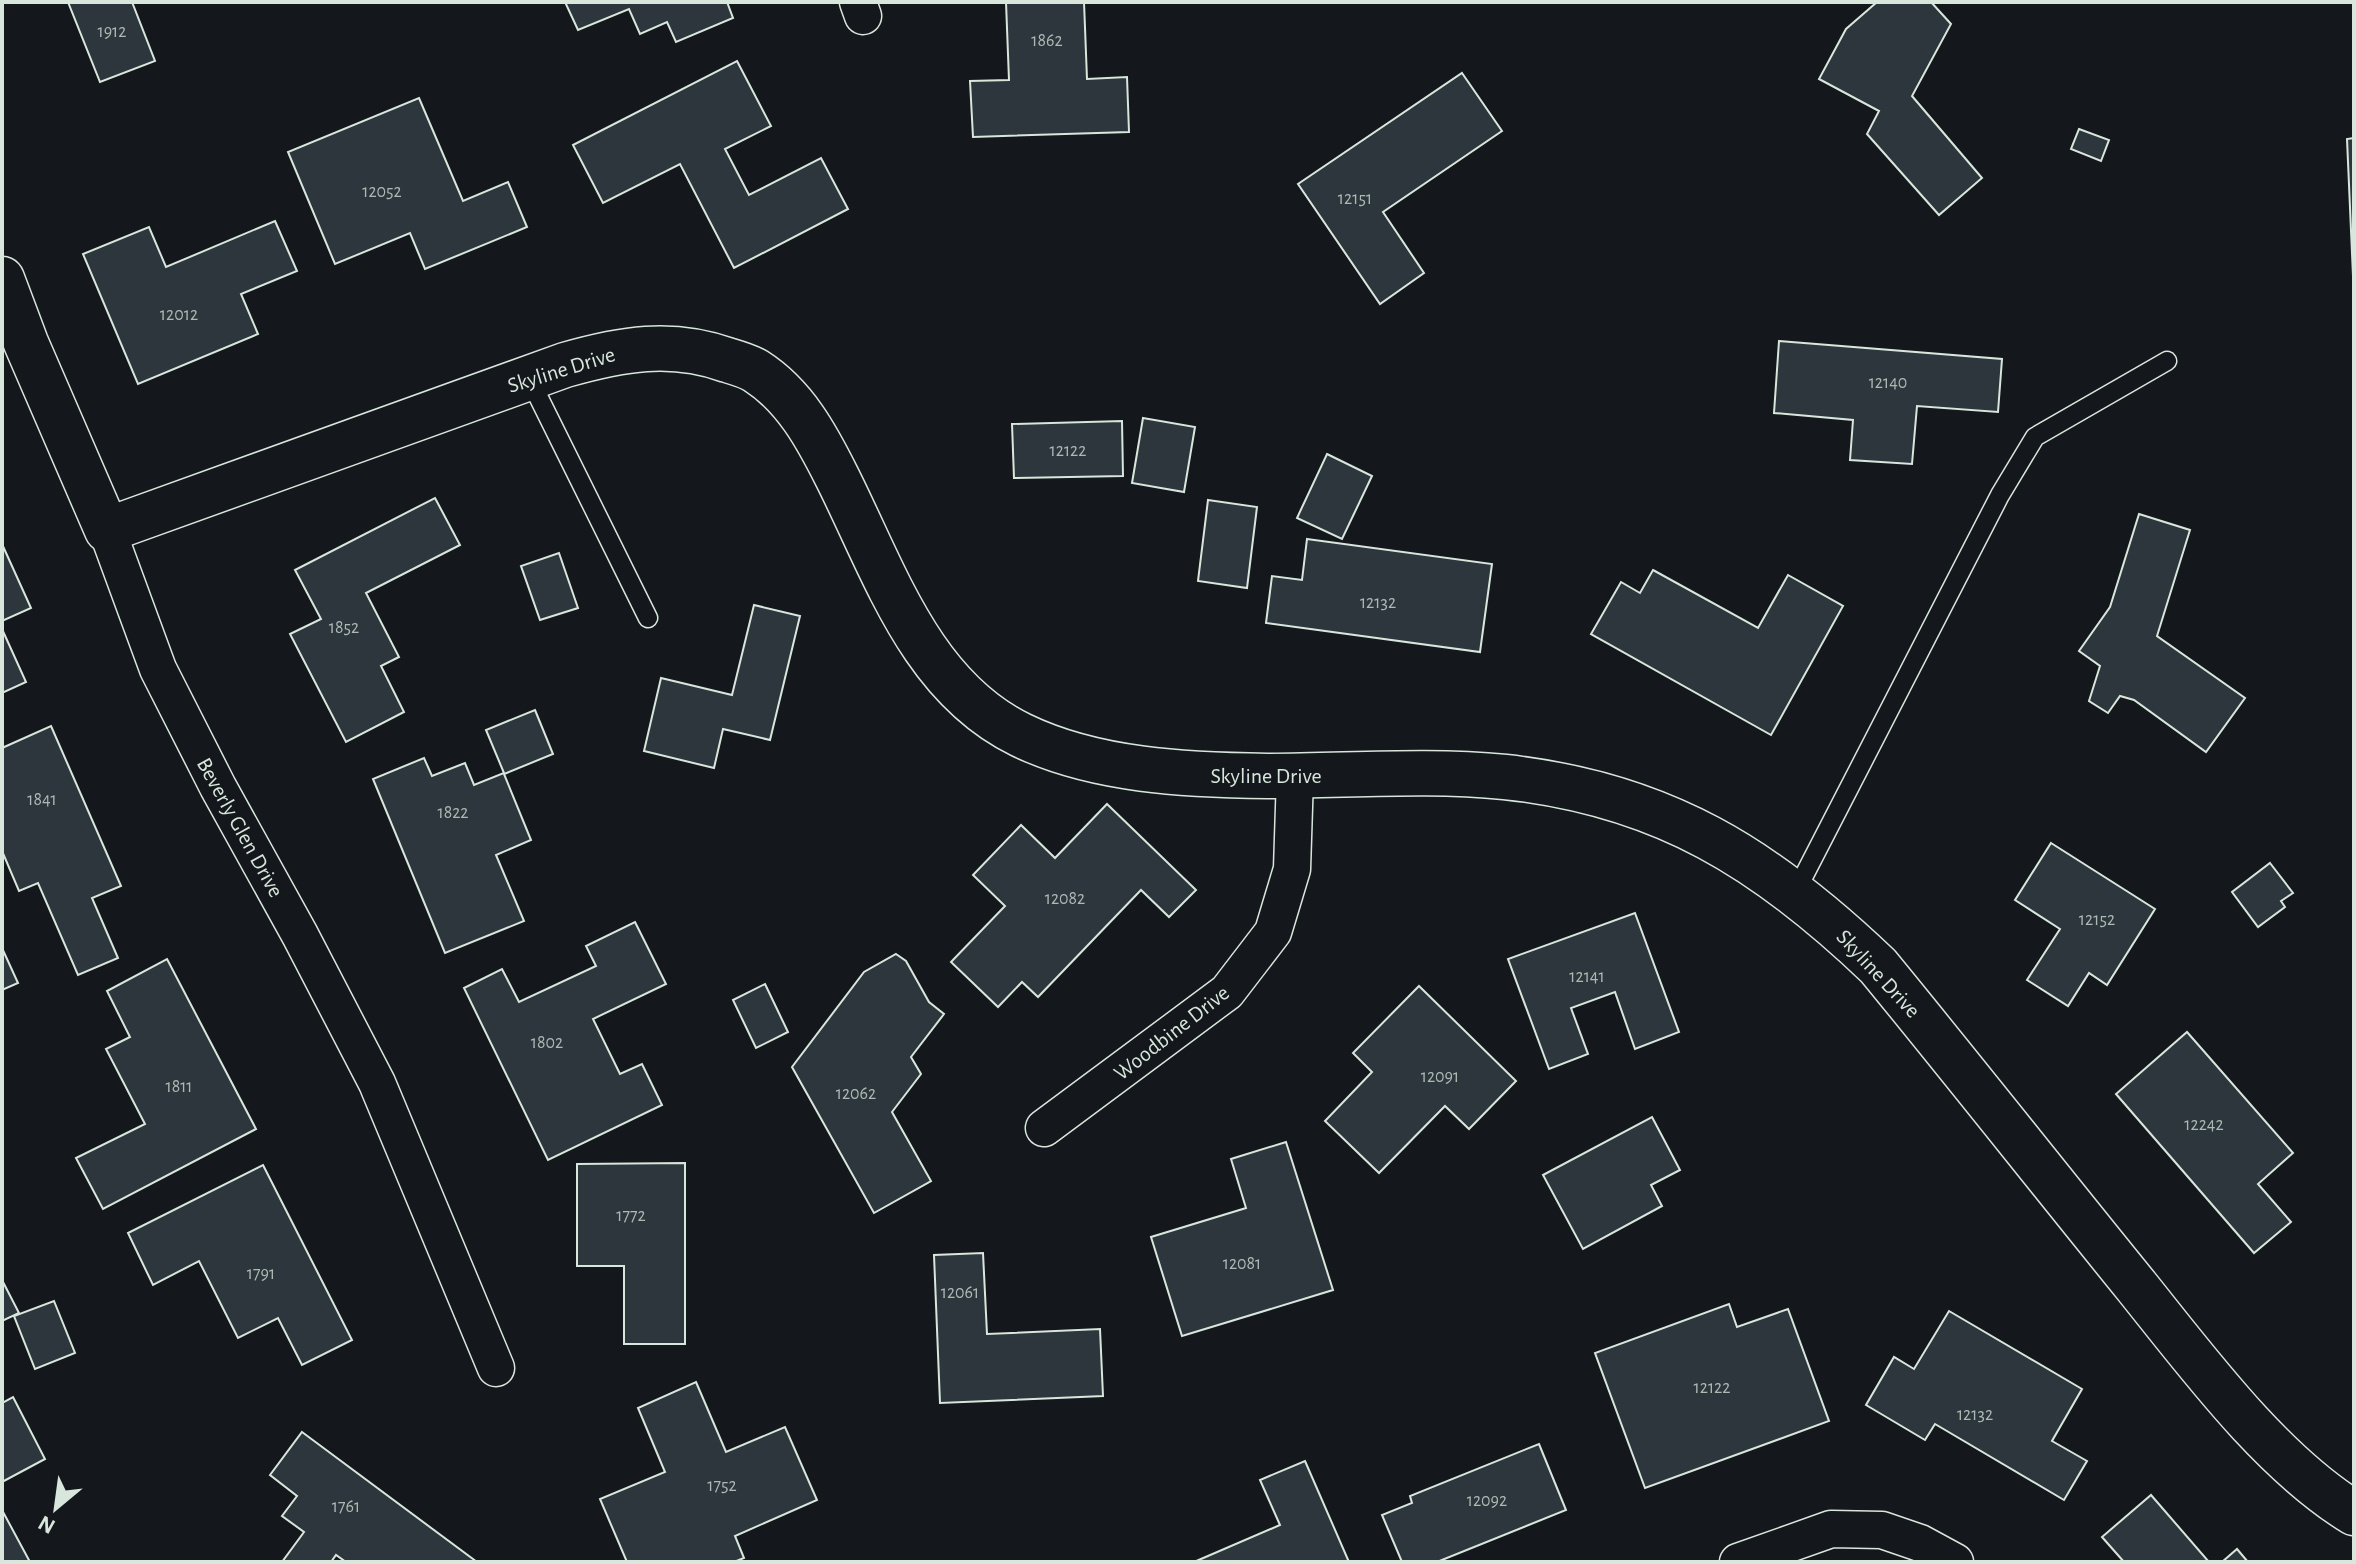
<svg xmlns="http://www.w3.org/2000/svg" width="2356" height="1564" font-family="'Alegreya Sans',sans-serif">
<rect width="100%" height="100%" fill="#14181c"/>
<g fill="#2c363c" stroke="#d8e6dc" stroke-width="2">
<polygon points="68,2 132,2 155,61 100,82"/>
<polygon points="565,2 727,2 733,18 676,42 667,22 640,34 629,9 578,30"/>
<polygon points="1006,2 1084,2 1087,79 1127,77 1129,132 973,137 970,81 1009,80"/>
<polygon points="1877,2 1931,2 1951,24 1912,96 1982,178 1939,215 1867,134 1879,111 1819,79 1846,29"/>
<polygon points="737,61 771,126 725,149 749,195 821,158 848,209 734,268 680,164 603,203 573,145"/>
<polygon points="1462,73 1502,131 1383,212 1424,273 1380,304 1298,184"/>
<polygon points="419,98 463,201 508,182 527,227 425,269 410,233 335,264 288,152"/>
<polygon points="2079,129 2109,140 2101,161 2071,149"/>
<polygon points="2354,138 2354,299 2347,139"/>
<polygon points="275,221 297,271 241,294 258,334 138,384 83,254 149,227 166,267"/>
<polygon points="1779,341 2002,359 1998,412 1917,406 1912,464 1850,460 1853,420 1774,413"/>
<polygon points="1143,418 1195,427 1184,492 1132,483"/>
<polygon points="1122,421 1123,476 1014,478 1012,424"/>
<polygon points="1327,454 1372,476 1342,539 1297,518"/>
<polygon points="435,498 460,545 366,593 399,657 381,666 404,712 346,742 290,634 321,619 295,570"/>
<polygon points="1208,500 1257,507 1247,588 1198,581"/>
<polygon points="2139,514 2190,530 2157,636 2245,698 2206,752 2134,700 2120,696 2108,713 2089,701 2100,666 2079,651 2110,607"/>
<polygon points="1307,539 1492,564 1480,652 1266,623 1272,576 1302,580"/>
<polygon points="2,544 31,608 2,621"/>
<polygon points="559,553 578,608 540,620 521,566"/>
<polygon points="1653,570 1758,628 1788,575 1843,606 1771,735 1591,634 1621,582 1640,593"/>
<polygon points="754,605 800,616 770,740 723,729 714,768 644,751 661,678 732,695"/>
<polygon points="2,629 26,682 2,693"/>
<polygon points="535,710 553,754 504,774 531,840 496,855 524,921 445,953 373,779 424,758 432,776 465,763 474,785 504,773 486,730"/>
<polygon points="51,726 121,886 92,898 118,958 78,975 38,883 19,891 2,851 2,748"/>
<polygon points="1107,804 1196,890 1169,917 1141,890 1038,997 1022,982 998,1007 951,962 1005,906 973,875 1021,825 1055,858"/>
<polygon points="2051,843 2155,909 2107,985 2089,973 2068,1006 2027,980 2060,929 2015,900"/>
<polygon points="2270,863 2293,893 2281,901 2285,907 2258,927 2232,892"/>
<polygon points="1635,913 1679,1032 1635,1049 1615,992 1571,1008 1588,1054 1549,1069 1508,959"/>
<polygon points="635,922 666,984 593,1019 620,1074 642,1064 662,1105 548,1160 464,988 502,969 519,1002 596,966 586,946"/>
<polygon points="2,948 18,983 2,990"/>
<polygon points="896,954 906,961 929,1002 944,1014 911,1057 921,1074 892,1112 931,1181 874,1213 792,1067 864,972"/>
<polygon points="167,959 256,1129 103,1209 76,1158 145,1124 106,1049 130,1037 107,991"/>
<polygon points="765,984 788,1032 756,1048 733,1000"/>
<polygon points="1419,986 1516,1081 1469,1129 1445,1106 1379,1173 1325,1121 1372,1072 1353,1053"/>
<polygon points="2187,1032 2293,1153 2258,1184 2291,1222 2254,1253 2116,1094"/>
<polygon points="1652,1117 1680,1170 1651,1185 1662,1206 1583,1249 1543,1175"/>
<polygon points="1286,1142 1333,1290 1182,1336 1151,1237 1246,1208 1231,1159"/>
<polygon points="685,1163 685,1344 624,1344 624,1266 577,1266 577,1164"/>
<polygon points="263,1165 352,1340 302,1365 278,1318 238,1338 199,1261 153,1285 128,1233"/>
<polygon points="983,1253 987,1334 1100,1329 1103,1396 940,1403 934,1255"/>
<polygon points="2,1280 19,1313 2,1321"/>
<polygon points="54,1301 75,1353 35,1369 14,1316"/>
<polygon points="1729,1304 1737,1327 1788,1309 1829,1421 1645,1488 1595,1353"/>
<polygon points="1949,1311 2082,1389 2052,1441 2087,1461 2064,1500 1935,1424 1925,1440 1866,1405 1894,1357 1914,1369"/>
<polygon points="696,1382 726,1452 785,1427 817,1500 735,1536 744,1558 734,1562 627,1562 600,1499 665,1472 638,1408"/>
<polygon points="13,1397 45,1459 2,1482 2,1403"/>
<polygon points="302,1432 477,1562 346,1562 336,1555 331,1562 282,1562 304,1532 282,1516 297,1496 270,1475"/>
<polygon points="1539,1444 1566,1510 1437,1562 1402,1562 1382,1515 1412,1503 1410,1496"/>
<polygon points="1305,1461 1349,1562 1194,1562 1280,1525 1260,1480"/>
<polygon points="2151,1495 2209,1562 2124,1562 2102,1537"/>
<polygon points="2,1510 30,1562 2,1562"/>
<polygon points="2237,1549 2248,1562 2222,1562"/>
</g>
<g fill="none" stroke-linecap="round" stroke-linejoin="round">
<defs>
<g id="lane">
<polyline points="529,378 648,618"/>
<polyline points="1795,893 2000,495 2035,437 2167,361"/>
</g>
<g id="street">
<polyline points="858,2 863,16"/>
<polyline points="107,530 158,669 218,787 300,935 377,1083 496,1368"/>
<polyline points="1044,1128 1227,992 1273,932 1292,869 1295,776"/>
<polyline points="1738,1562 1831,1529 1882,1530 1920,1543 1955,1562"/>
</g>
<path id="secondary" d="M2 279 26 343 107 530 565 365C621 349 671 340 727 360 737 363 748 366 756 371 795 396 817 437 837 477 884 570 920 686 1021 735 1095 771 1187 775 1268 776 1347 776 1427 769 1505 777 1663 794 1766 859 1878 966 1965 1072 2050 1180 2137 1287 2198 1363 2271 1462 2354 1513"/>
</defs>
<use href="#lane" stroke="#d8e6dc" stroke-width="21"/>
<use href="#street" stroke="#d8e6dc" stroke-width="39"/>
<use href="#secondary" stroke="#d8e6dc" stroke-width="47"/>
<use href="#lane" stroke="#14181c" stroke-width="18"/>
<use href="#street" stroke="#14181c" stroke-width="36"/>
<use href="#secondary" stroke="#14181c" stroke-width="44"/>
</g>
<g text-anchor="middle" stroke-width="6" stroke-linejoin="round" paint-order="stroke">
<g font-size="18" fill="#adbab4">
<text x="112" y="37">1912</text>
<text x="1047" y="46">1862</text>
<text x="382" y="197">12052</text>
<text x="1355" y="204">12151</text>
<text x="179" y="320">12012</text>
<text x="1888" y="388">12140</text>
<text x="1068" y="456">12122</text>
<text x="1378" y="608">12132</text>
<text x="344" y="633">1852</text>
<text x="42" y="805">1841</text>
<text x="453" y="818">1822</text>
<text x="1065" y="904">12082</text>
<text x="2097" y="925">12152</text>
<text x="1587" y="982">12141</text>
<text x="547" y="1048">1802</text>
<text x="1440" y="1082">12091</text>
<text x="179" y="1092">1811</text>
<text x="856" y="1099">12062</text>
<text x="2204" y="1130">12242</text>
<text x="631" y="1221">1772</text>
<text x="1242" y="1269">12081</text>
<text x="261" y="1279">1791</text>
<text x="960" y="1298">12061</text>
<text x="1712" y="1393">12122</text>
<text x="1975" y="1420">12132</text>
<text x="722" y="1491">1752</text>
<text x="1487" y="1506">12092</text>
<text x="346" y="1512">1761</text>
</g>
<g font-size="22" fill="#d8e6dc" stroke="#14181c">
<text transform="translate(561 369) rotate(-17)" y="8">Skyline Drive</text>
<text x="1266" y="783">Skyline Drive</text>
<text transform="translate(241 827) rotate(61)" y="8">Beverly Glen Drive</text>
<text transform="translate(1879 973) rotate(47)" y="8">Skyline Drive</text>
<text transform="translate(1171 1032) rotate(-38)" y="8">Woodbine Drive</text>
</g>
</g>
<rect width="2356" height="1564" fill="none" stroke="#d8e6dc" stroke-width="8"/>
<g transform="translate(56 1508) rotate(209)" stroke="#14181c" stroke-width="6" paint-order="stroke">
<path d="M0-6L14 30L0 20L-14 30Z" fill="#d8e6dc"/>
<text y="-12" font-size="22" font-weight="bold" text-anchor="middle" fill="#d8e6dc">N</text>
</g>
</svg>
